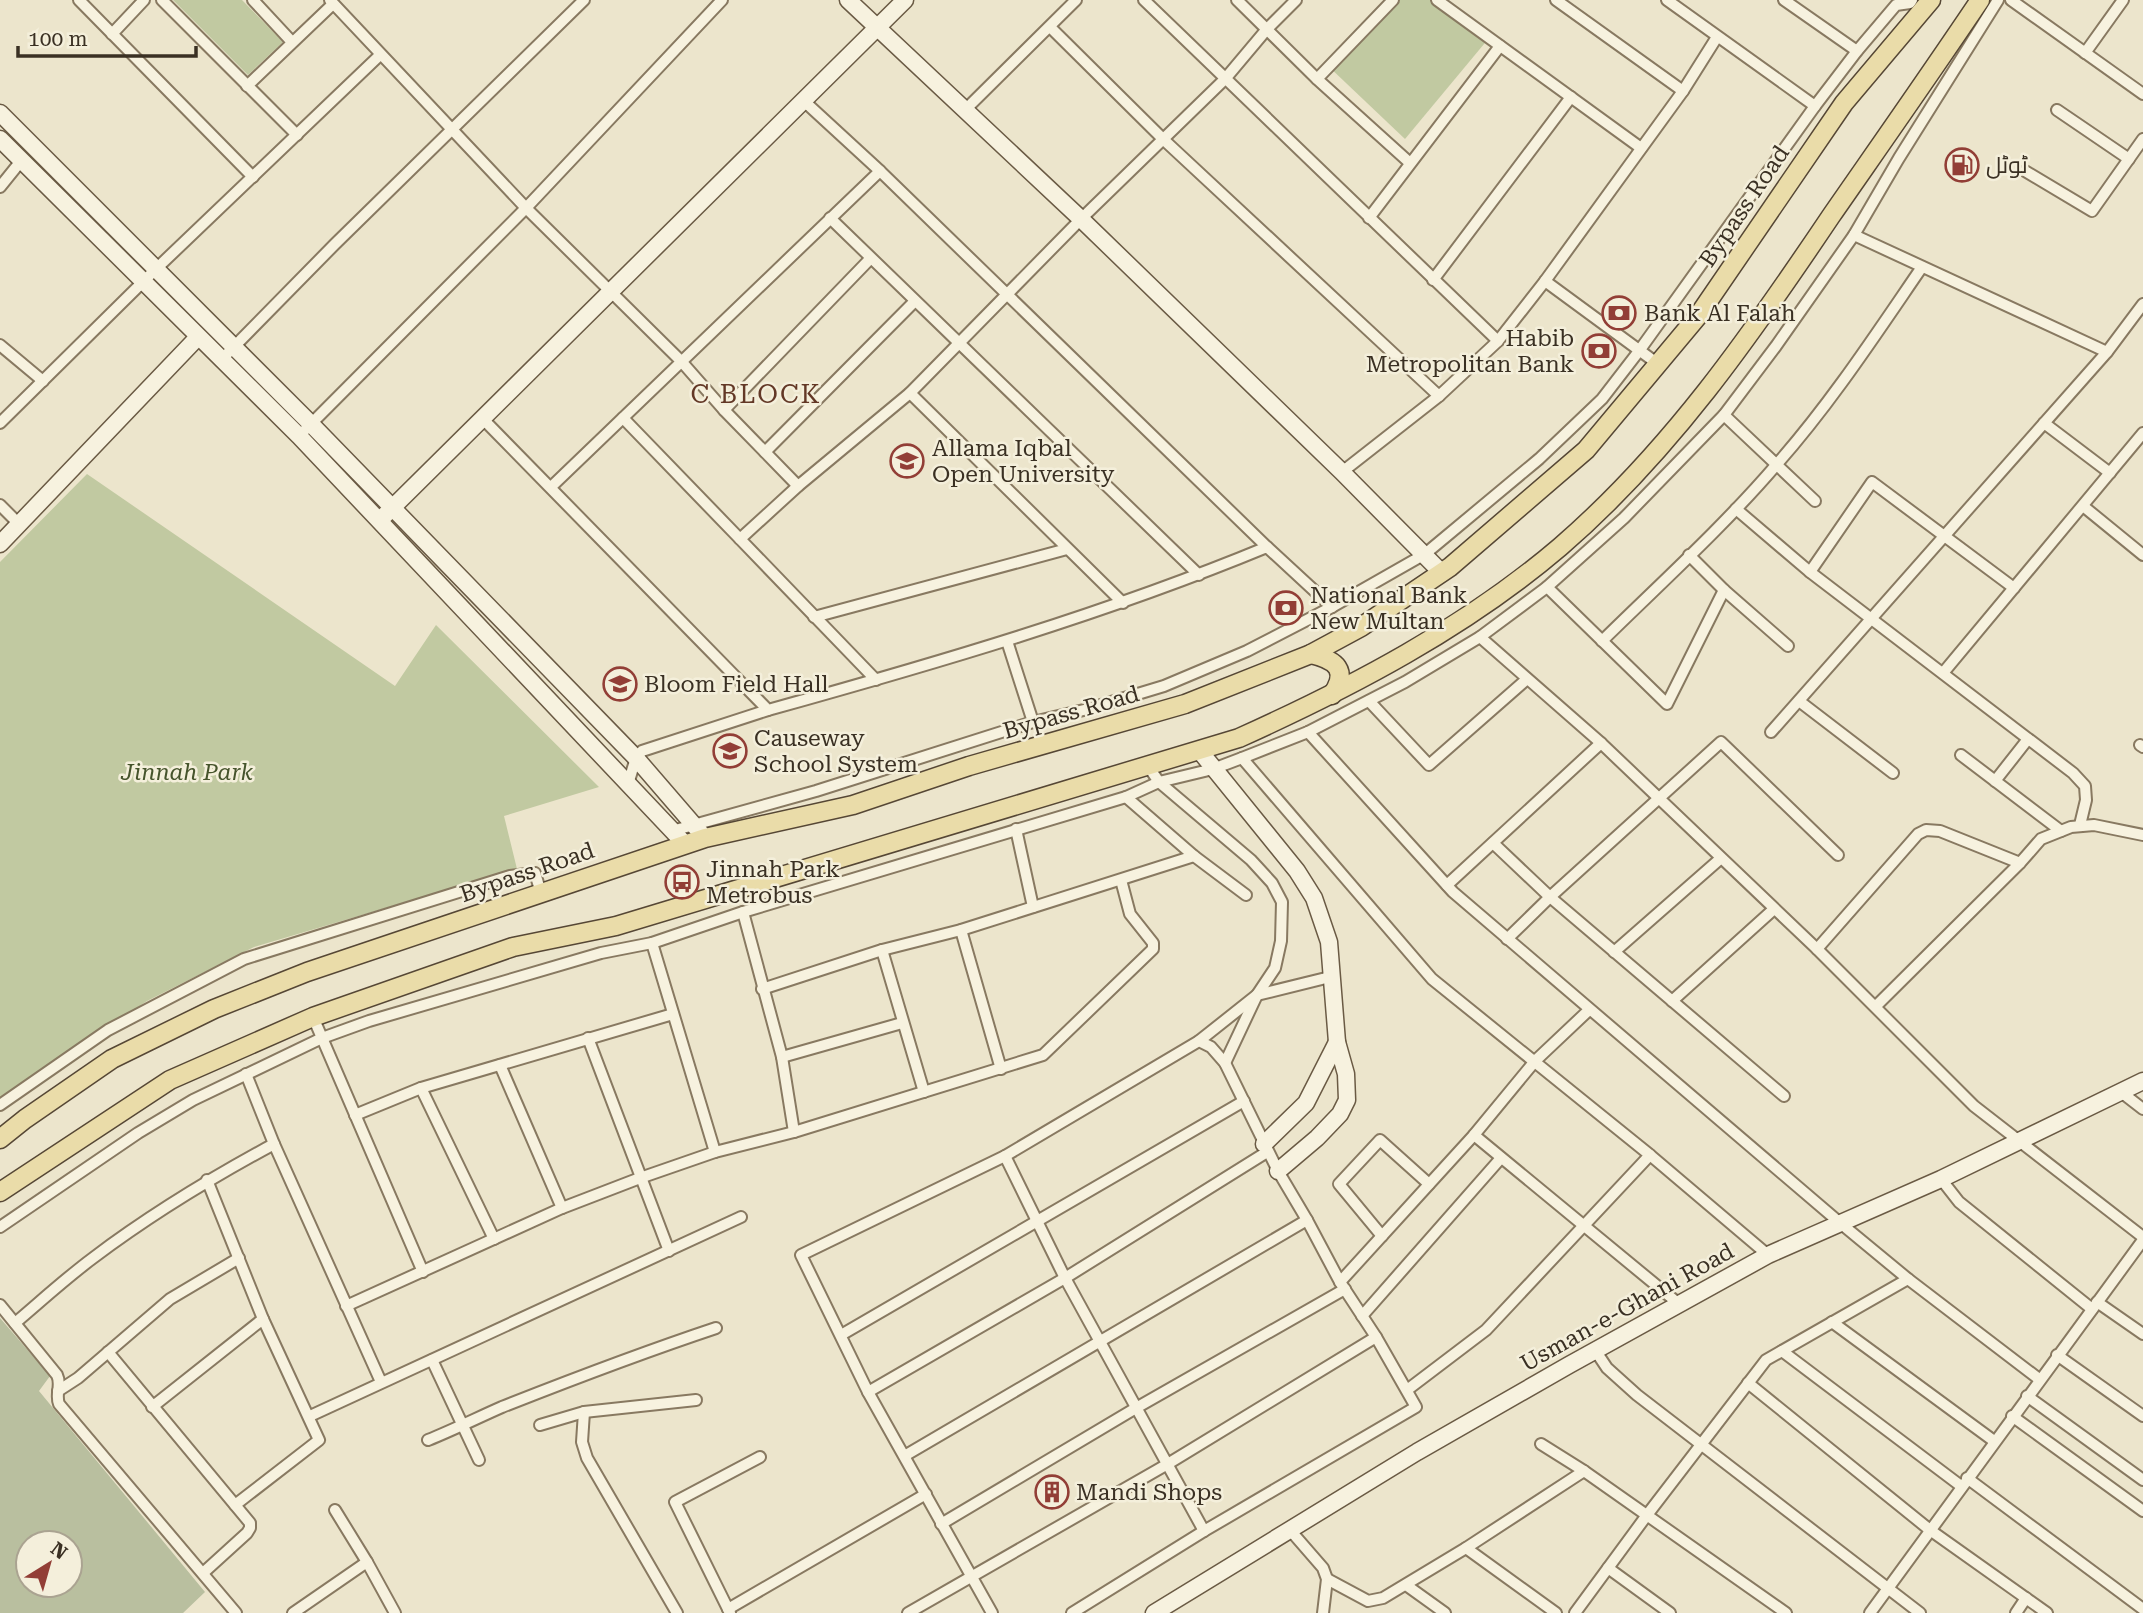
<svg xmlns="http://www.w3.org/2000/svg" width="2143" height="1613" font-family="'Roboto Serif',Cairo,serif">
<rect width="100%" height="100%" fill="#ece5cc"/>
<g fill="#c1c9a1">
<polygon points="173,0 242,0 283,42 248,75"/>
<polygon points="1386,0 1437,0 1489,38 1405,139 1326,64"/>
<polygon points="87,474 395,686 436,625 599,787 504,816 517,869 254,947 147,1001 25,1085 16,1087 0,1098 0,562"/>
</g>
<path fill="#b9bf9f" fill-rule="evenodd" d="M0 1318 50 1376 39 1391 205 1592 183 1613H0ZM28 1543H70V1585H28Z"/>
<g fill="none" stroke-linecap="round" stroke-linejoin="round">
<defs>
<g id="street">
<polyline points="79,0 253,177"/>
<polyline points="162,0 297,135"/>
<polyline points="253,0 292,42"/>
<polyline points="330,0 526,208 681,361 724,410 798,486"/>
<polyline points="1144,0 1498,341"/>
<polyline points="1237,0 1317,79 1410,163"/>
<polyline points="1437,0 1641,148"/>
<polyline points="1556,0 1683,91"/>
<polyline points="1667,0 1815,106"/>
<polyline points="1784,0 1857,51"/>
<polyline points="2011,0 2143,94"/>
<polyline points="1050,27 1164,140 1439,396"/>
<polyline points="112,34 144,0"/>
<polyline points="2085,53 2123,0"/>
<polyline points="1317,79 1393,0"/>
<polyline points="247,86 333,4"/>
<polyline points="805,102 880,171 1267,547"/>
<polyline points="965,110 1076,0"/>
<polyline points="2057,110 2129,159"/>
<polyline points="2025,171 2092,211 2143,139"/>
<polyline points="0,187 21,161"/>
<polyline points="830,218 1199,575"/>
<polyline points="1369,218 1500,46"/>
<polyline points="1854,235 2107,352"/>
<polyline points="1433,280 1571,97"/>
<polyline points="1545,281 1658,364"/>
<polyline points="0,345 43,381"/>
<polyline points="222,359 335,244 584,0"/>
<polyline points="910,393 1123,603"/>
<polyline points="724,410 870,259"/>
<polyline points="1724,415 1815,501"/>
<polyline points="623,418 740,539 798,486 910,393 1081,219 1225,79 1267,29 1296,0"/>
<path d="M483 419 768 710C937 663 1105 614 1267 547L1332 607"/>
<polyline points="0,423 157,268 380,55"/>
<polyline points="2044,423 2110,473"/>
<polyline points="299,436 526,208 722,0"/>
<polyline points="765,452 915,301"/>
<polyline points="1342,472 1439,396 1498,341 1545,281 1683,91 1717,37"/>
<polyline points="551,487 880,171"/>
<polyline points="0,505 19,524"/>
<polyline points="2083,506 2143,555"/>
<polyline points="1736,509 1810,572 2073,773 2085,786 2086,800 2080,825"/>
<polyline points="740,539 876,680"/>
<polyline points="1689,555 1724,590 1788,646"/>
<polyline points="1810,572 1872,482 2014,588"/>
<polyline points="1547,587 1667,704 1724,590"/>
<polyline points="814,617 1067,549"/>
<polyline points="1480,637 1601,743 1817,949 1974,1106 2143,1237"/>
<polyline points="1007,641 1033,722"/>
<path d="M1602 641C1661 583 1723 527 1777 464 1831 403 1876 334 1922 267"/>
<polyline points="1943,673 2143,433"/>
<polyline points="1369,701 1429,765 1527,679"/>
<polyline points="1799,701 1893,773"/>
<polyline points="1308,732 1453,892 1839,1222 1908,1279 2039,1379"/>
<polyline points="1771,732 2107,352 2143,304"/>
<polyline points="2140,745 2143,747"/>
<polyline points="1961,755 2061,831"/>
<polyline points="1242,758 1432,979 1650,1155 1768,1255"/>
<polyline points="1148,766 1159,782 1251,860 1272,883 1282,902 1281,941 1275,968 1257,995 1225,1063"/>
<polyline points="1995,781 2028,739"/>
<polyline points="628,784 636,758 642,751 768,710"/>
<polyline points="1126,797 1194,856 1246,895"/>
<polyline points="1016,829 1033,907"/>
<polyline points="672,831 816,791 1033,722 1088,709 1164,686 1247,651 1332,607 1425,554 1539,459 1602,399 1639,351 1815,106 1857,51 1896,5 1910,3 1912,0"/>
<polyline points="1493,843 1550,897 1784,1096"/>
<polyline points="1447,885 1601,743"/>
<polyline points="743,912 782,1057 794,1132"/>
<polyline points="961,930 1001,1069"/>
<polyline points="1507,939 1550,897 1721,742 1838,855"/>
<polyline points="652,943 715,1152"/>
<polyline points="1817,949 1918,834 1926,830 1940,831 2020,863"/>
<polyline points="882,950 924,1092"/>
<polyline points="1614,952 1720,859"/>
<polyline points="762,989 882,950 961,930 1194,856"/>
<polyline points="1672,1001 1774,909"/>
<polyline points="1876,1006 2020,863 2041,839 2071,827 2094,825 2143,835"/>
<polyline points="313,1017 423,1272"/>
<polyline points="588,1038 669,1251"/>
<polyline points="1199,1041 1257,995 1330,977"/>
<polyline points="782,1057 902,1023"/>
<polyline points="500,1065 562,1208"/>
<polyline points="246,1074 274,1144 381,1382"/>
<polyline points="421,1088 494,1239"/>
<polyline points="2121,1092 2143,1109"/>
<polyline points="0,1105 108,1030 244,959 510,876 535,873 541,893"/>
<polyline points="355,1115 421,1088 673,1014"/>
<polyline points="1474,1135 1679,1304"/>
<polyline points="1005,1156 1065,1278 1204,1531"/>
<polyline points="1941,1179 1959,1202 2092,1309"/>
<polyline points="207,1180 263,1319 319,1440 235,1505"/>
<polyline points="0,1227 138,1133 193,1100 322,1038 369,1021 601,953 652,943 743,912 1126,797 1159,782 1213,769 1242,758 1308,732 1405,682 1480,637 1547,587 1624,518 1724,415 1776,346 1854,235 1899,158 1998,0"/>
<polyline points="1382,1236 1339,1184 1380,1140 1429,1184"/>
<polyline points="1340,1282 1474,1135 1535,1061 1589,1010"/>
<polyline points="2097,1302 2143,1334"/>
<path d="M0 1305 57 1375C62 1385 55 1394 59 1404L236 1613"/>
<polyline points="346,1306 562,1208 640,1178 715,1152 794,1132 1043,1055 1153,949 1153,943 1130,914 1121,880"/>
<polyline points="1362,1316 1501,1158"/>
<polyline points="1832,1322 1994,1441"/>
<path d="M15 1323C41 1301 66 1278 93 1258 150 1215 211 1178 274 1144"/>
<polyline points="841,1335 1244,1101"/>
<polyline points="1595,1350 1607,1368 1637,1395 1920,1613"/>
<polyline points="1782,1351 1961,1486"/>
<polyline points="108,1352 250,1523 250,1528 247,1533 203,1573"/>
<polyline points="2057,1355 2143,1416"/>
<polyline points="432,1360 479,1460"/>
<polyline points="1748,1383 1930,1530 2047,1613"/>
<polyline points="1407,1390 1486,1330 1650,1155"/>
<polyline points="58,1391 78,1378 170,1299 239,1258"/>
<polyline points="868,1392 1065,1278 1267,1152"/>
<polyline points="2027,1396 2143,1480"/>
<polyline points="152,1407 263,1319"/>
<polyline points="584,1412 582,1442 587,1458 677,1613"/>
<polyline points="310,1416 741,1217"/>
<polyline points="2012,1416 2143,1511"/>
<polyline points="540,1425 584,1412 696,1400"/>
<path d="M428 1440C453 1430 477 1418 502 1407 573 1379 644 1352 716 1328"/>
<polyline points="1541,1444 1584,1471 1786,1613"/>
<polyline points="906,1455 1307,1220"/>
<polyline points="1967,1478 2143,1609"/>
<polyline points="335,1510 367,1562 395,1613"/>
<polyline points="941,1524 1136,1408 1345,1289"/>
<polyline points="1290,1530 1323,1568 1327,1579 1323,1613"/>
<polyline points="1466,1548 1556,1613"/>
<polyline points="1608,1568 1670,1613"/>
<polyline points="1327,1579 1368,1601 1383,1598 1466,1548 1584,1471"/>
<polyline points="1406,1585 1445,1613"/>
<polyline points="728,1609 926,1494"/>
<polyline points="293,1613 367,1562"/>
<polyline points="730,1613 675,1502 760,1457"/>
<polyline points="908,1613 1166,1465 1376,1337"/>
<polyline points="992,1613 868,1392 801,1255 1005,1156 1199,1041 1211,1047 1225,1063 1278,1171 1307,1220 1340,1282 1376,1337 1416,1407 1204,1531 1072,1613"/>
<polyline points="1575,1613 1647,1515 1766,1360 1908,1279"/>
<polyline points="1870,1613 2143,1240"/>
<polyline points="2016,1613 2026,1598"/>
</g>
<g id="secondary">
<polyline points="848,0 1081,219 1342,472 1442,573"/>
<polyline points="0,113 311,424 636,758 705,838"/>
<polyline points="0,139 299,436 685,844"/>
<polyline points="384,516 905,0"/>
<polyline points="0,544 198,337"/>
<polyline points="1199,750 1297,871 1314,898 1329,942 1337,1042 1346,1074 1347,1100 1340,1114 1317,1138 1278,1171"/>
<polyline points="1264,1144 1306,1103 1337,1042"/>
<polyline points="1154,1613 1417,1452 1569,1365 1768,1255 1941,1179 2143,1081"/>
</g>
<g id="primary">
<path d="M1311 654C1336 660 1349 670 1332 695"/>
<polyline points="0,1139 25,1119 112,1059 214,1009 307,972 705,838 853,805 969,766 1185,704 1311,654 1361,627 1450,567 1586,450 1698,316 1844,103 1931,0"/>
<path d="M0 1192 170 1080 313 1017 513 947 616 926 1239 738C1352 687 1465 628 1560 547 1670 452 1751 335 1831 216 1881 144 1931 73 1980 0"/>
</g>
</defs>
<use href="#street" stroke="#887961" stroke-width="14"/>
<use href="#secondary" stroke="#6a5a44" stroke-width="19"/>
<use href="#primary" stroke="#564735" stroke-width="21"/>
<use href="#street" stroke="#f7f2df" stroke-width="10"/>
<use href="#secondary" stroke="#f7f2df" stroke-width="16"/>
<use href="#primary" stroke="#eadca9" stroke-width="18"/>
</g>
<defs>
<symbol id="fuel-ring" viewBox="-11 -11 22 22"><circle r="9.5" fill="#f4efdb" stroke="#923e36" stroke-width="1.5"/><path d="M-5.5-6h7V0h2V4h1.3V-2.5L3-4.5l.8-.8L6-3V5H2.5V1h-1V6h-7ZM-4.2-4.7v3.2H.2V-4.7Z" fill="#923e36"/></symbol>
<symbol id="bank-ring" viewBox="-11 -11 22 22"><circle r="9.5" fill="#f4efdb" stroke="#923e36" stroke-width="1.5"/><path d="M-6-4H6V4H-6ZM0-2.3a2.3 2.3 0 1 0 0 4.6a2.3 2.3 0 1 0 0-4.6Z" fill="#923e36"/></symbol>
<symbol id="university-ring" viewBox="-11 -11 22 22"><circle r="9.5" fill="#f4efdb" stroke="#923e36" stroke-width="1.5"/><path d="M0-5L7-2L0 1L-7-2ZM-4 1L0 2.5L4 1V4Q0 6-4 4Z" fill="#923e36"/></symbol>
<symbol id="school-ring" viewBox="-11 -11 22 22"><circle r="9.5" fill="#f4efdb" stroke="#923e36" stroke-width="1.5"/><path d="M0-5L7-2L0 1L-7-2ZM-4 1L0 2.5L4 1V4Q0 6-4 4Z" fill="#923e36"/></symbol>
<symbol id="bus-ring" viewBox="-11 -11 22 22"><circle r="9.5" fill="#f4efdb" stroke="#923e36" stroke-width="1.5"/><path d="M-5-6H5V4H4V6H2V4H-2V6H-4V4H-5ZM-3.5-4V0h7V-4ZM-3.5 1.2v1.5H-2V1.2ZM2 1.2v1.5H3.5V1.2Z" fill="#923e36"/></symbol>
<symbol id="building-ring" viewBox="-11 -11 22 22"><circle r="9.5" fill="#f4efdb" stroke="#923e36" stroke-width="1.5"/><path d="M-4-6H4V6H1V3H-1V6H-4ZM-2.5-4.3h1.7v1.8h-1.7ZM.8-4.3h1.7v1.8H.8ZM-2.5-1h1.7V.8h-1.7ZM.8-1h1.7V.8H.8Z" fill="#923e36"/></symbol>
</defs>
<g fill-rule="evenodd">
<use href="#fuel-ring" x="1943" y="146" width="38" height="38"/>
<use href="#bank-ring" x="1600" y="294" width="38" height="38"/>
<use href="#bank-ring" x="1580" y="332" width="38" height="38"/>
<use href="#university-ring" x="888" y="442" width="38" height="38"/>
<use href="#bank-ring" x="1267" y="589" width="38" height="38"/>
<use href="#school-ring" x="601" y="665" width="38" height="38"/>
<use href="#school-ring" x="711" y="732" width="38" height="38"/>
<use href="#bus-ring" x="663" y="863" width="38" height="38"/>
<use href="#building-ring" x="1033" y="1473" width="38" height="38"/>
</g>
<g text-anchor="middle" stroke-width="5" stroke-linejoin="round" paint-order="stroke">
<g font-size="23" fill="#3a3023" stroke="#f4efdb" text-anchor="start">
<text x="1986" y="173">ٹوٹل</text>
<text x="1644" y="321">Bank Al Falah</text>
<text x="1574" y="346" text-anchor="end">Habib<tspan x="1574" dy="26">Metropolitan Bank</tspan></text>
<text x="932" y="456">Allama Iqbal<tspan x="932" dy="26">Open University</tspan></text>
<text x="1310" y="603">National Bank<tspan x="1310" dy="26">New Multan</tspan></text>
<text x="644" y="692">Bloom Field Hall</text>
<text x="754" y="746">Causeway<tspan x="754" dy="26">School System</tspan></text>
<text x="706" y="877">Jinnah Park<tspan x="706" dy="26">Metrobus</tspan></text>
<text x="1076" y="1500">Mandi Shops</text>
</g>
<g font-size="23" fill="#3a3023" stroke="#f4efdb">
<text transform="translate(1744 206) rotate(-56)" y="8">Bypass Road</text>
<text transform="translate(1071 712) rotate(-16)" y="8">Bypass Road</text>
<text transform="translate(527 872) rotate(-19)" y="8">Bypass Road</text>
<text transform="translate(1627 1307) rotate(-29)" y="8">Usman-e-Ghani Road</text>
</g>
<g font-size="23" font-style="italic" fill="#46542c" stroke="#f4efdb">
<text x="187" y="780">Jinnah Park</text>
</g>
<g font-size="26" letter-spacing="2" fill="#633826" stroke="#f4efdb">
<text x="756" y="403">C BLOCK</text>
</g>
</g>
<g transform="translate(49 1564) rotate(37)"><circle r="33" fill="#f4efdb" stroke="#aaa391" stroke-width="2"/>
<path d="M0-5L12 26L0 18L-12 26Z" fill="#923e36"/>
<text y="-10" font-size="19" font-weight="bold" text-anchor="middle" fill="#3a3023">N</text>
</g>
<path d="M18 46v10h178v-10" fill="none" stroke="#3a3023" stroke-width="3.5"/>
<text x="28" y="46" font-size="21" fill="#3a3023" stroke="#f4efdb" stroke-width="5" paint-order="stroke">100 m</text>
</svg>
